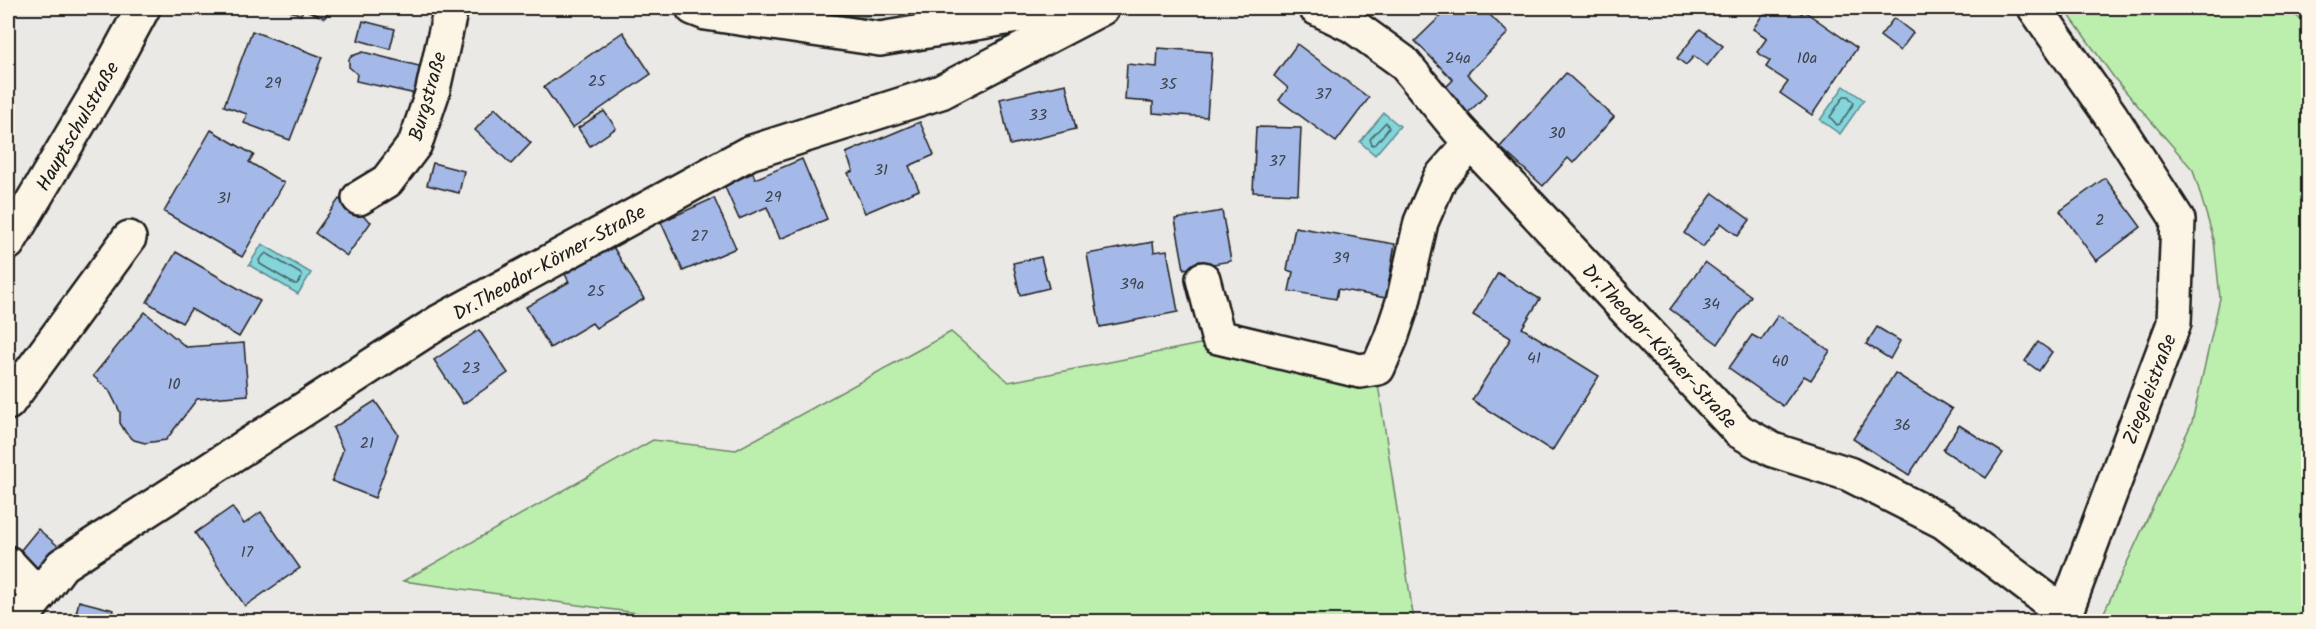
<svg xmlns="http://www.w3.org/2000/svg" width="2316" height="629" font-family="Kalam,sans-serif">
<rect width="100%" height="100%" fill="#ebe9e6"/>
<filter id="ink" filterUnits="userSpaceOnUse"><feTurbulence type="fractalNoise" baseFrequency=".0167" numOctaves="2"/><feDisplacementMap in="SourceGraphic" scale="12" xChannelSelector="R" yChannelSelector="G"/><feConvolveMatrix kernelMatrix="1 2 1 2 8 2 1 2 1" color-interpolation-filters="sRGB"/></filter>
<g filter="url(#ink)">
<g fill="#bceeae" stroke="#6c8565" stroke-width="1.5">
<polygon points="805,8 926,8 861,17"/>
<polygon points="2064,8 2287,8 2308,26 2308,621 2100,621 2192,422 2220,298 2214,240 2193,170 2115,79"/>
<polygon points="951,332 1009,382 1200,344 1378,384 1414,621 703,622 403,581 653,440 736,450"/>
</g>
<g fill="#84d5da" stroke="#5a8b8e" stroke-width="1.5">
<polygon points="1844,86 1864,100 1840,134 1820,120"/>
<polygon points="1384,113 1400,126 1375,155 1360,142"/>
<polygon points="262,244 311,273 298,294 249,265"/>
</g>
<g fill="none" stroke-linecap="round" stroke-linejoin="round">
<g stroke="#466668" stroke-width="1.5">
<polygon points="1844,96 1848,96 1854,103 1840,124 1837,125 1830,117"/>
<polygon points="1386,122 1389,128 1376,144 1372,145 1370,139"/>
<polygon points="266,253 301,274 302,277 297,284 294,284 260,264 259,260"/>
</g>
</g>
<g fill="#a5b9e8" stroke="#1c1c1c" stroke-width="1.5">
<polygon points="282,8 329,8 325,18 303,9 301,15"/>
<polygon points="1449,8 1483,8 1508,33 1467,74 1487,94 1462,119 1438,95 1453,80 1415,41"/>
<polygon points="1767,8 1793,8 1802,14 1804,11 1857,48 1812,115 1780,93 1788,82 1766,67 1770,61 1757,52 1767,38 1753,29"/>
<polygon points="1894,18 1913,33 1900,51 1880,36"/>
<polygon points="363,21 395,29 390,49 358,40"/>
<polygon points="1700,29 1723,46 1707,66 1694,56 1686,65 1677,58"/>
<polygon points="252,31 322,57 290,140 244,123 247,114 224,106"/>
<polygon points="623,32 651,74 572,128 544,87"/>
<polygon points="1297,44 1369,98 1336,142 1279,100 1288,88 1274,76"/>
<polygon points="1158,48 1212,52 1207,117 1153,113 1153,102 1125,100 1127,64 1157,67"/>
<polygon points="363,52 423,67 416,94 356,81 357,74 349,67 349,59 352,56"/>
<polygon points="1566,73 1614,117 1573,163 1568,158 1543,186 1500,147"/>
<polygon points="1066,84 1076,129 1010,145 1000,99"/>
<polygon points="495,108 531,143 511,164 475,130"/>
<polygon points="604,111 616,128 590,146 578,128"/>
<polygon points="920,122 934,155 909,166 919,190 865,213 848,173 853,171 846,153"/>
<polygon points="1256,127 1301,128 1298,194 1253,192"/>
<polygon points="211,130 254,155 249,162 284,183 242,257 164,212"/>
<polygon points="802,159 827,219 780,239 767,207 739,219 724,185 753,173 755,179"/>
<polygon points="433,163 464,171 459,193 427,185"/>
<polygon points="2105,178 2141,227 2096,261 2060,211"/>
<polygon points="1713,193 1750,220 1738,236 1721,223 1703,247 1684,233"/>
<polygon points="714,198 736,248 683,271 661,222"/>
<polygon points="339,199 371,222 347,256 315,233"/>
<polygon points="1222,211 1231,261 1184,269 1175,219"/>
<polygon points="1295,227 1395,244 1386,298 1338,289 1336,299 1289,291 1293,272 1287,270"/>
<polygon points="1153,242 1154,252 1167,250 1178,312 1100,327 1087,254"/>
<polygon points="612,245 644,299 596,328 592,323 550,348 526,307 569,282 565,274"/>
<polygon points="176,252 260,301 239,337 191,309 182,323 147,302"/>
<polygon points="1041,257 1049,288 1020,295 1013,263"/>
<polygon points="1705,262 1751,296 1718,344 1670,309"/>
<polygon points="1498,273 1540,299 1522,328 1599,376 1552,451 1472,400 1511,338 1473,315"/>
<polygon points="145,312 186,347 244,343 248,395 197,399 166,440 145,443 134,440 126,433 120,423 120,412 109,390 93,376"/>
<polygon points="1778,315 1830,351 1811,380 1804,376 1783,406 1729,368 1752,335 1761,340"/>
<polygon points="1877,327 1900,341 1890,359 1866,344"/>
<polygon points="479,330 508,373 463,404 434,360"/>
<polygon points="2038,342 2052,352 2039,371 2025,361"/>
<polygon points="1895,373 1952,409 1909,475 1853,439"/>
<polygon points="375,401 398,434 375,498 332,481 343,450 333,428"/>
<polygon points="1959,425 2003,453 1986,478 1943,450"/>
<polygon points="232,507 244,524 261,512 300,568 245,606 195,533"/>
<polygon points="38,529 64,551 42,578 16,556"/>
<polygon points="79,601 114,610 111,622 74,622"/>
</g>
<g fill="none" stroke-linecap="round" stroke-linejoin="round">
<defs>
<g id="minor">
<polyline points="693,8 706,13 880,39 1066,8"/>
<polyline points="1316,8 1353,26 1403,62 1458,129 1739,431 1773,450 1849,474 1944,522 2064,613"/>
<polyline points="2035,8 2111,116 2178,220 2174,323 2062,622"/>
<polyline points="359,198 387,181 415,144 432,94 451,8"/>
<polyline points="1203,279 1218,337 1360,371 1378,368 1391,338 1403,302 1421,222 1440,178 1471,143"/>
<polyline points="8,403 129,238"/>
<polyline points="8,563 39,596"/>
<polyline points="19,622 62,565 439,322 749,153 941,92 1102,8"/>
</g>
<polyline id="major" points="8,243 101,86 143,8"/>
</defs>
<use href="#minor" stroke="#1c1c1c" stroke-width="38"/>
<use href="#major" stroke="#1c1c1c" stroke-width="38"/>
<use href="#minor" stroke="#fcf5e5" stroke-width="33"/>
<use href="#major" stroke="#fcf5e5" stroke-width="33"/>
</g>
</g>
<g text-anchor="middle" stroke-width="4.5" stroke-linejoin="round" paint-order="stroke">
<g font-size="16" fill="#3e434f">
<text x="1458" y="63">24a</text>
<text x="1807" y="63">10a</text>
<text x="597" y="86">25</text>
<text x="273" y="88">29</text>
<text x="1168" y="89">35</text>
<text x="1323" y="99">37</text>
<text x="1038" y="120">33</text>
<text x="1557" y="138">30</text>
<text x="1277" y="166">37</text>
<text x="881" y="175">31</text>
<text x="773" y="202">29</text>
<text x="224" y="203">31</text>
<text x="2100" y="225">2</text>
<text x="699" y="241">27</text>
<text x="1341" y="263">39</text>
<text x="1132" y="289">39a</text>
<text x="596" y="296">25</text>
<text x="1711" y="309">34</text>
<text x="1534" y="363">41</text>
<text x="1780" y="366">40</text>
<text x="471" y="373">23</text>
<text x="174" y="389">10</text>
<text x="1902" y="430">36</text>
<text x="367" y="448">21</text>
<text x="247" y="557">17</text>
</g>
<g font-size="20" fill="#1c1c1c" stroke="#fcf5e5">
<text transform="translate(427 96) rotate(-74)" y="7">Burgstraße</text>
<text transform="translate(77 126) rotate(-60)" y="7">Hauptschulstraße</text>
<text transform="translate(549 262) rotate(-29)" y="7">Dr.Theodor-Körner-Straße</text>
<text transform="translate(1660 346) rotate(47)" y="7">Dr.Theodor-Körner-Straße</text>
<text transform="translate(2149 389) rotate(-69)" y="7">Ziegeleistraße</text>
</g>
</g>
<rect width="2316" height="629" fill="none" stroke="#fcf5e5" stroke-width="30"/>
<rect x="15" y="15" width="2286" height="599" fill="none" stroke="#1c1c1c" stroke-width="2" filter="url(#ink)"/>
</svg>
